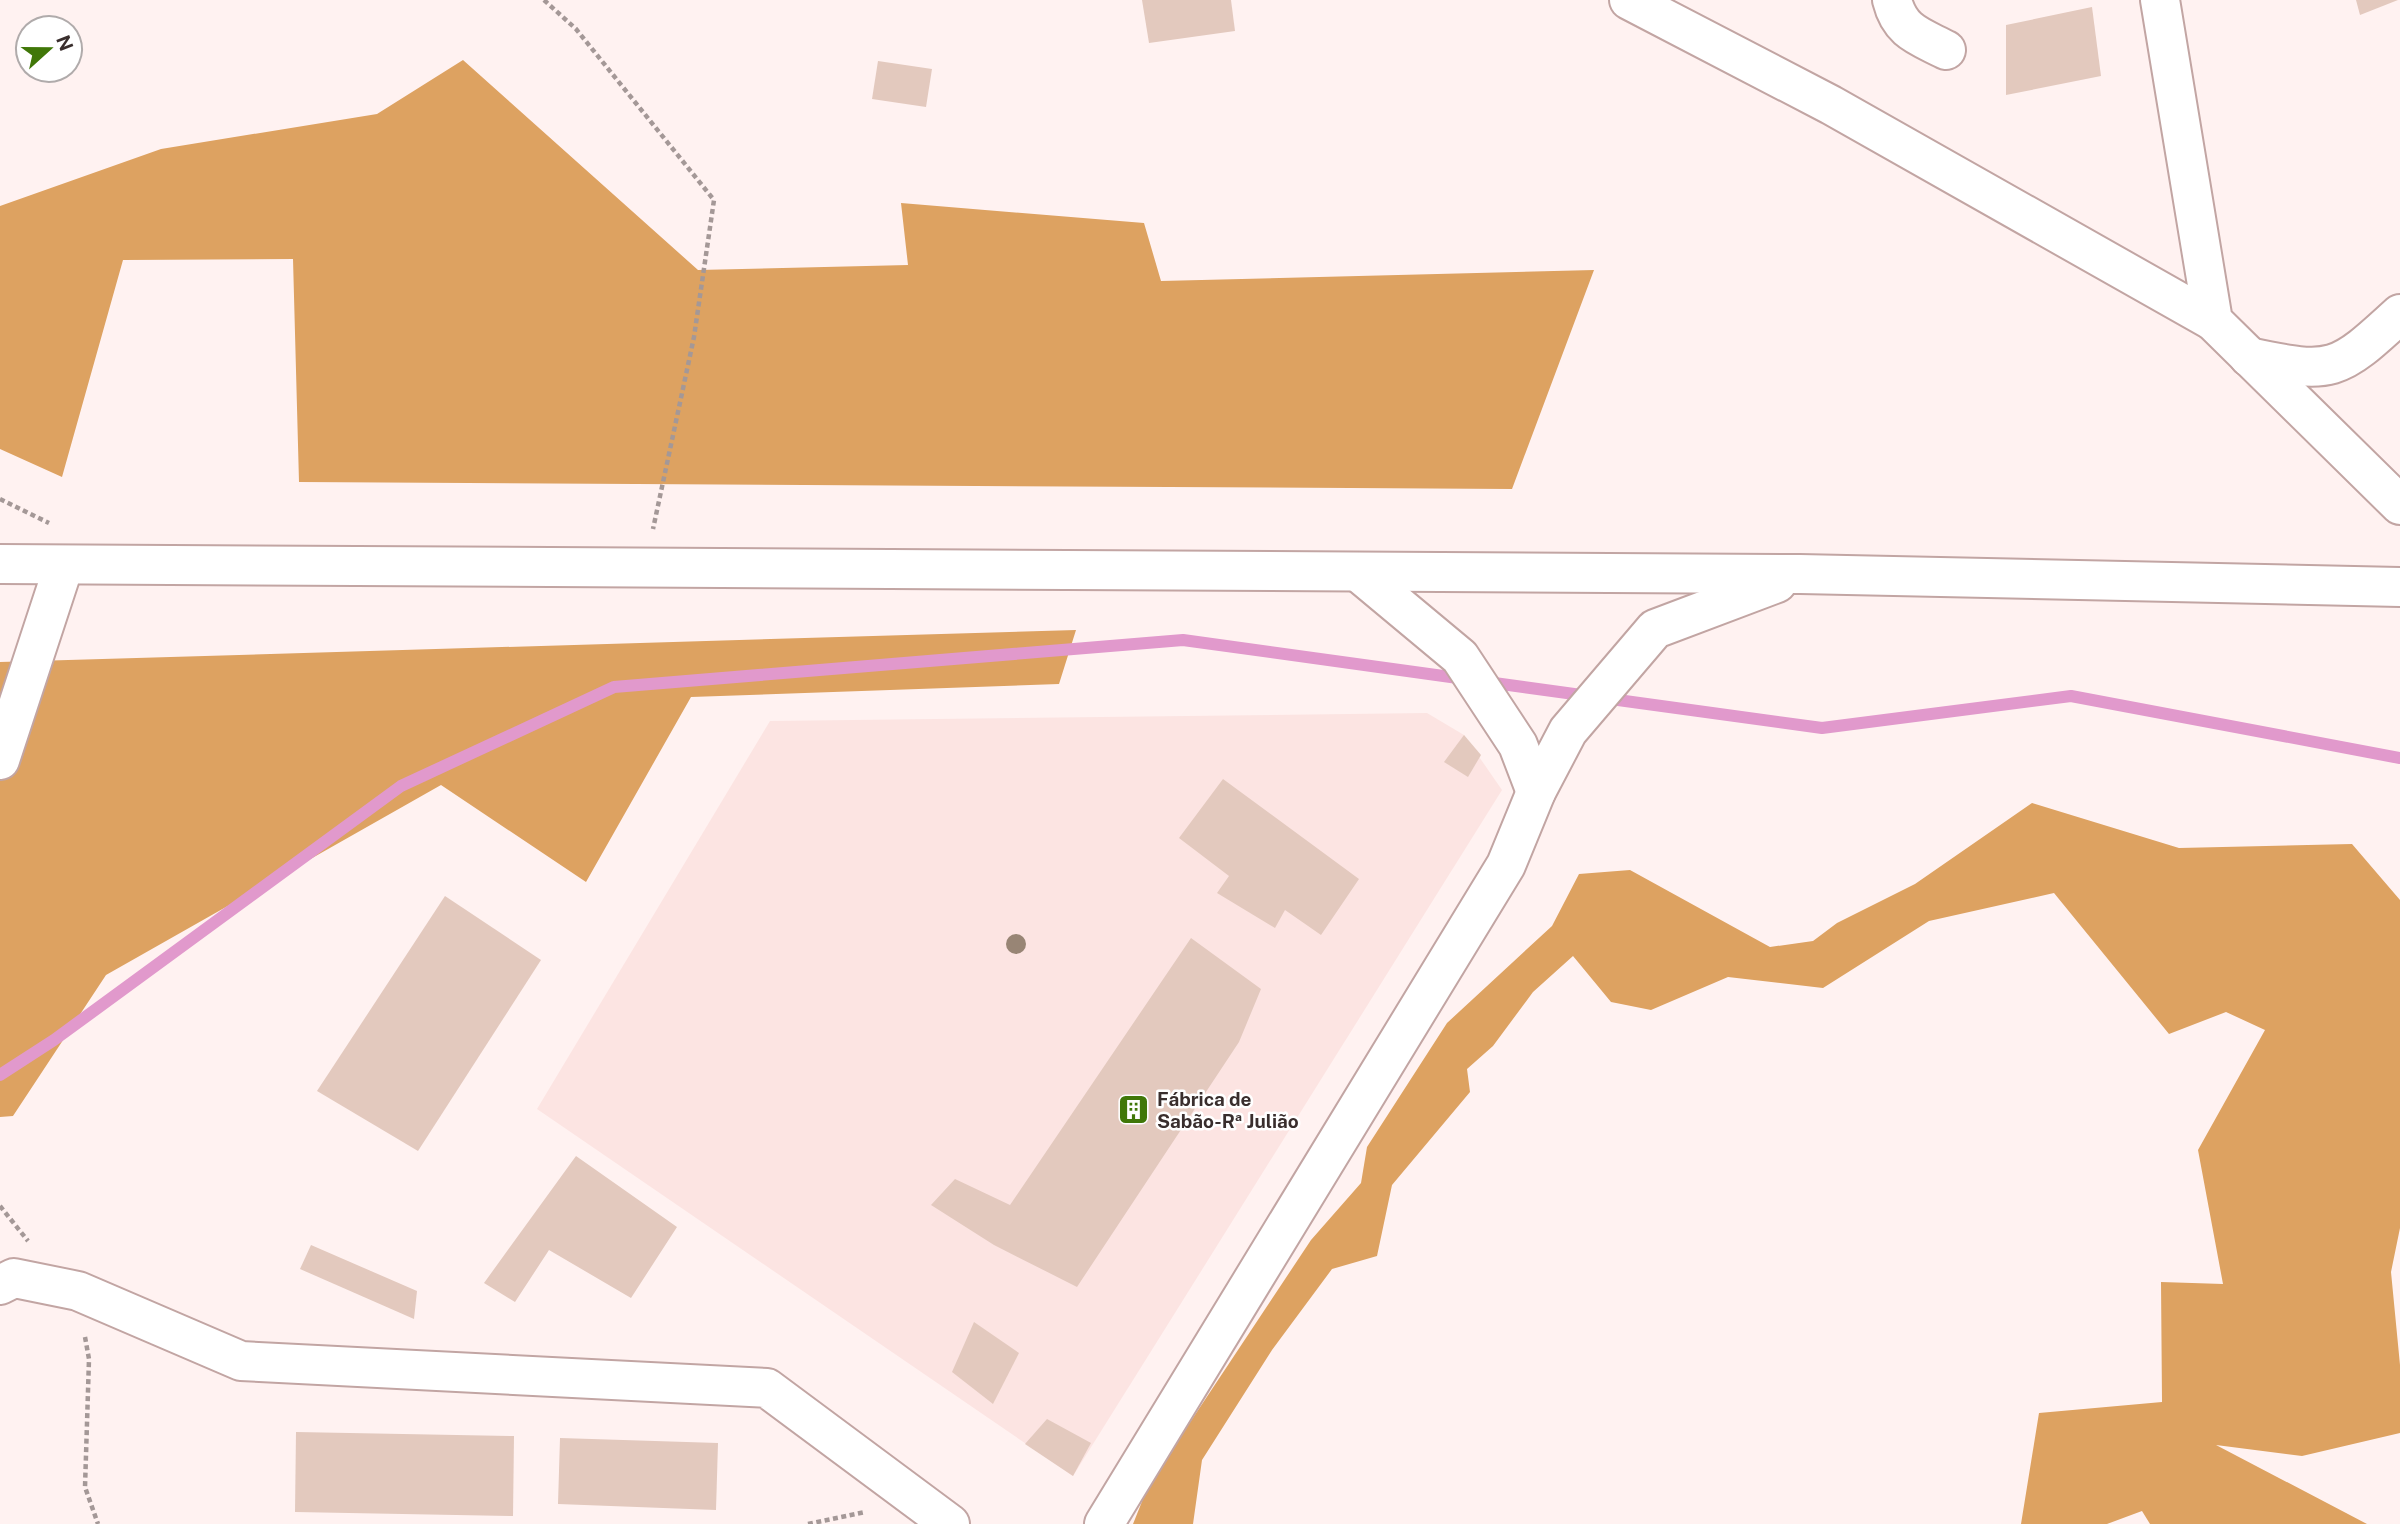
<svg xmlns="http://www.w3.org/2000/svg" width="2400" height="1524" font-family="'Public Sans',sans-serif">
<rect width="100%" height="100%" fill="#fff2f1"/>
<polygon fill="#fce4e2" points="1427,713 1464,735 1502,790 1073,1476 537,1109 770,721"/>
<g fill="#dda261">
<polygon points="463,60 698,270 908,265 901,203 1144,223 1161,281 1594,270 1512,489 299,482 293,259 123,260 62,477 0,449 0,206 161,149 377,114"/>
<polygon points="1076,630 1059,684 691,697 586,882 441,785 106,975 13,1116 0,1117 0,662"/>
<polygon points="2032,803 2179,848 2352,844 2400,900 2400,1228 2391,1272 2400,1365 2400,1433 2302,1456 2216,1445 2367,1524 2150,1524 2142,1511 2107,1524 2021,1524 2039,1413 2162,1402 2161,1282 2223,1284 2198,1150 2265,1030 2226,1012 2169,1034 2054,893 1929,921 1823,988 1728,977 1651,1010 1611,1002 1573,956 1533,992 1493,1046 1467,1069 1470,1092 1392,1185 1377,1256 1332,1269 1272,1350 1202,1460 1193,1524 1133,1524 1149,1484 1311,1240 1361,1183 1367,1147 1447,1023 1552,926 1579,874 1630,870 1770,947 1813,941 1837,923 1915,884"/>
</g>
<g fill="none" stroke-linecap="round" stroke-linejoin="round">
<g stroke="#e199cc" stroke-width="12">
<polyline points="1487,682 1822,728 2071,696 2400,758"/>
<polyline points="0,1075 54,1040 401,786 614,687 1183,640 1465,679"/>
</g>
</g>
<g fill="#e3c9be">
<polygon points="1142,0 1231,0 1235,31 1149,43"/>
<polygon points="2356,0 2398,0 2360,15"/>
<polygon points="2092,7 2101,76 2006,95 2006,25"/>
<polygon points="878,61 932,69 926,107 872,99"/>
<polygon points="1464,735 1481,755 1468,777 1444,762"/>
<polygon points="1223,779 1359,879 1321,935 1285,910 1275,928 1217,893 1229,876 1179,838"/>
<polygon points="445,896 541,960 418,1151 317,1091"/>
<polygon points="1191,938 1261,989 1239,1042 1077,1287 994,1245 931,1205 955,1179 1010,1205"/>
<polygon points="576,1156 677,1227 631,1298 549,1250 515,1302 484,1283"/>
<polygon points="311,1245 417,1291 414,1319 300,1269"/>
<polygon points="974,1322 1019,1353 993,1404 952,1372"/>
<polygon points="1047,1419 1091,1443 1073,1476 1025,1444"/>
<polygon points="296,1432 514,1436 513,1516 295,1512"/>
<polygon points="560,1438 718,1443 716,1510 558,1504"/>
</g>
<g fill="none" stroke-linecap="round" stroke-linejoin="round">
<defs>
<g id="minor">
<polyline points="1629,0 1831,105 2213,321"/>
<path d="M1892 0C1900 32 1919 36 1946 50"/>
<polyline points="2160,0 2213,321 2400,505"/>
<path d="M2249 357C2333 375 2337 372 2400 314"/>
<polyline points="0,564 1800,574 2400,587"/>
<polyline points="1358,572 1460,657 1518,745 1536,792"/>
<polyline points="0,760 64,565"/>
<polyline points="0,1285 14,1278 78,1291 241,1361 767,1388 950,1524"/>
<polyline points="1104,1524 1506,865 1536,792 1568,731 1655,629 1777,583"/>
</g>
</defs>
<use href="#minor" stroke="#c2a5a3" stroke-width="42"/>
<g stroke="#a49897" stroke-width="4.5" stroke-dasharray="5 3.5" stroke-linecap="butt">
<polyline points="544,0 576,29 714,200 694,337 653,529"/>
<polyline points="0,499 49,523"/>
<polyline points="0,1206 28,1241"/>
<polyline points="85,1337 89,1359 85,1487 98,1524"/>
<polyline points="808,1524 865,1512"/>
</g>
<use href="#minor" stroke="#fff" stroke-width="38"/>
</g>
<circle fill="#988575" cx="1016" cy="944" r="10"/>
<defs>
<symbol id="building-square" viewBox="-11 -11 22 22"><rect x="-9" y="-9" width="18" height="18" rx="4" fill="#407708" stroke="#fff"/><path d="M-4-6H4V6H1V3H-1V6H-4ZM-2.5-4.3h1.7v1.8h-1.7ZM.8-4.3h1.7v1.8H.8ZM-2.5-1h1.7V.8h-1.7ZM.8-1h1.7V.8H.8Z" fill="#fff"/></symbol>
</defs>
<g fill-rule="evenodd">
<use href="#building-square" x="1116" y="1092" width="35" height="35"/>
</g>
<g text-anchor="middle" stroke-width="5" stroke-linejoin="round" paint-order="stroke">
<g font-size="19" font-weight="bold" fill="#392e2d" stroke="#fff" text-anchor="start">
<text x="1157" y="1106">Fábrica de<tspan x="1157" dy="22">Sabão-Rª Julião</tspan></text>
</g>
</g>
<g transform="translate(49 49) rotate(69)"><circle r="33" fill="#ffffff" stroke="#b0abab" stroke-width="2"/>
<path d="M0-5L12 26L0 18L-12 26Z" fill="#407708"/>
<text y="-10" font-size="19" font-weight="bold" text-anchor="middle" fill="#392e2d">N</text>
</g>
</svg>
